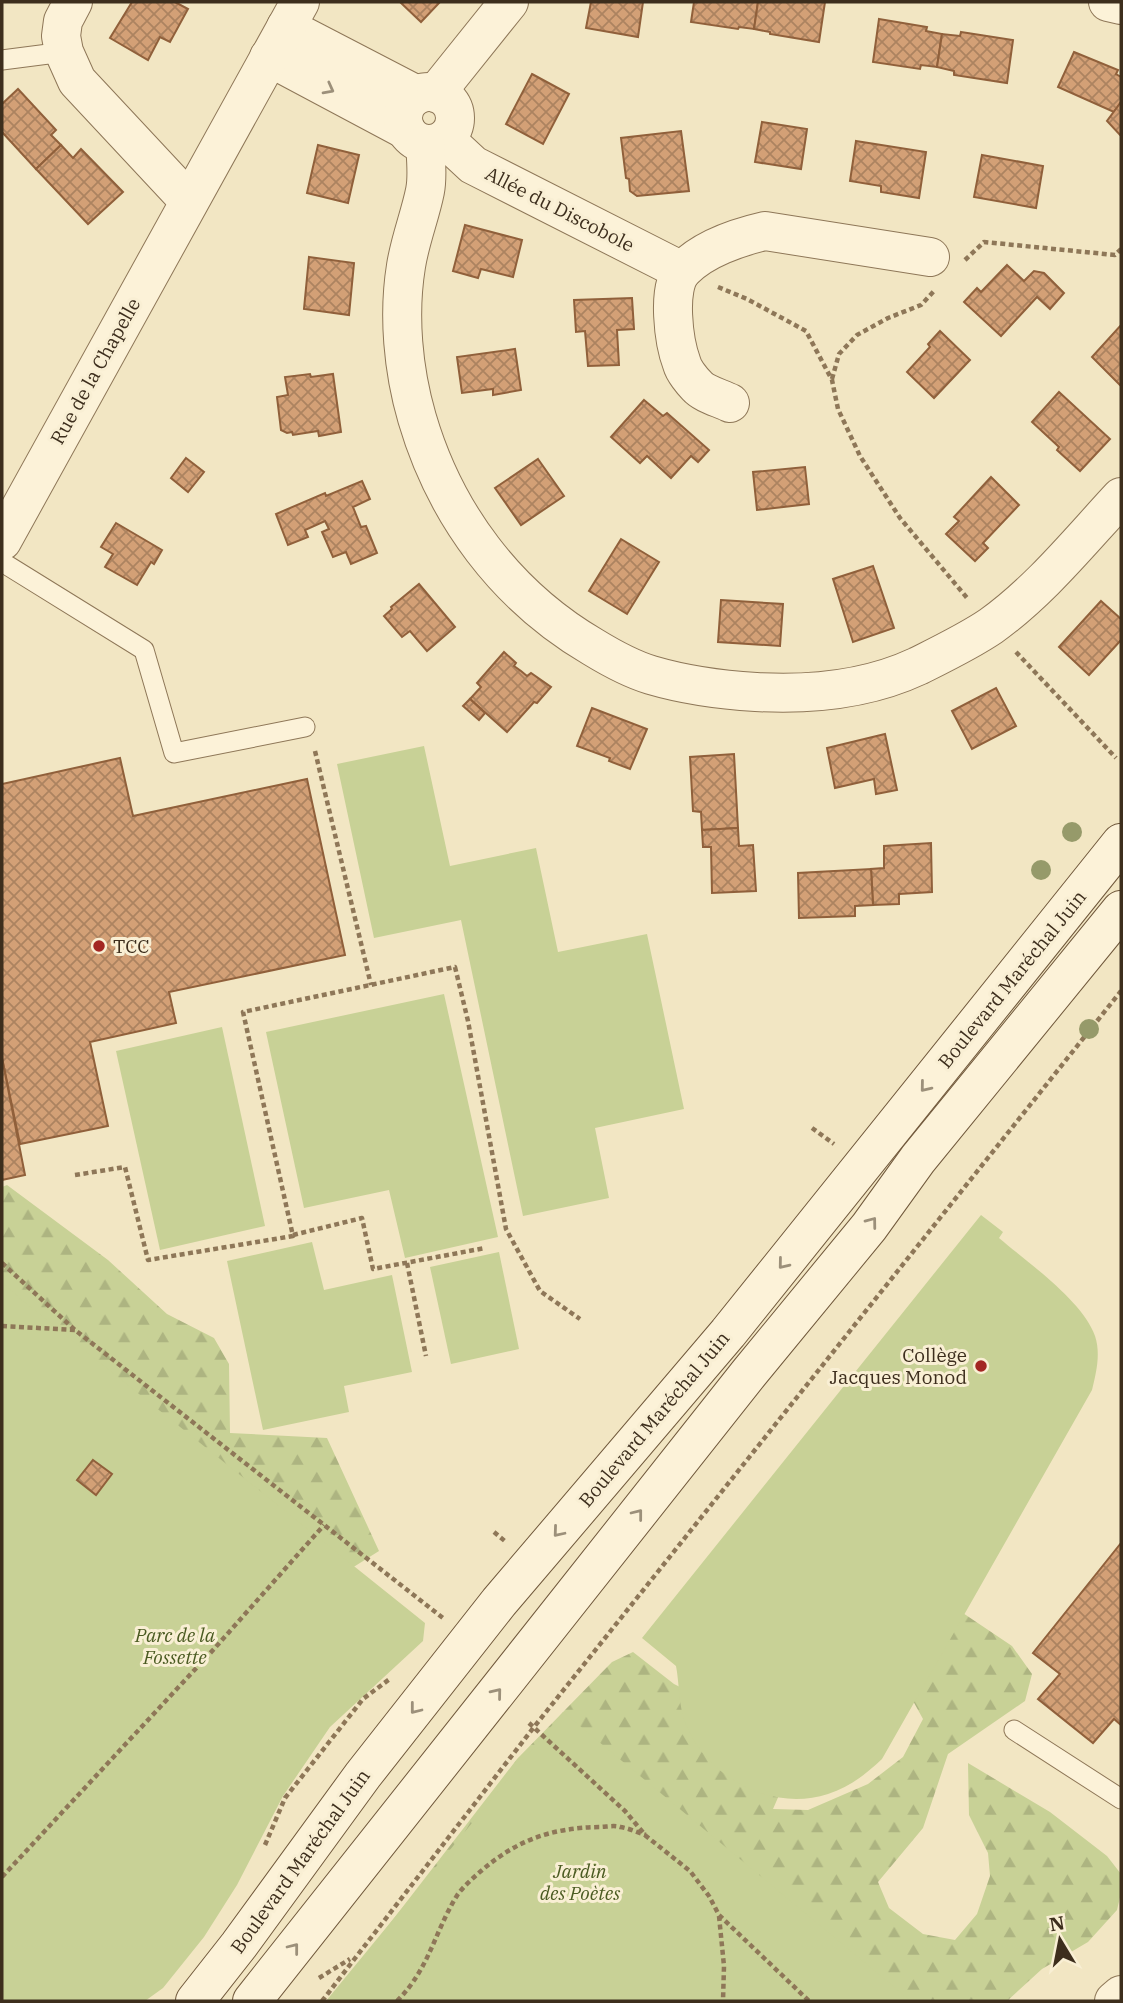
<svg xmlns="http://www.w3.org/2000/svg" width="1123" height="2003" font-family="'IBM Plex Serif',serif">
<defs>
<pattern id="forest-firs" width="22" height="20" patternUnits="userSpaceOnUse" patternTransform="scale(1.75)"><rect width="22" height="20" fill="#c8d196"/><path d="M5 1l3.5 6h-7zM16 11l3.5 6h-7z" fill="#adb481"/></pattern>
<pattern id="building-cross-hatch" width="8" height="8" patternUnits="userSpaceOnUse" patternTransform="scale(1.75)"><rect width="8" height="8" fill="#d3a076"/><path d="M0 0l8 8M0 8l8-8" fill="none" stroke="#ac8360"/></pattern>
</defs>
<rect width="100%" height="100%" fill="#f2e6c3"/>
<g fill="url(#forest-firs)">
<polygon points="7,1185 108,1260 167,1314 214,1338 229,1364 230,1433 327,1438 379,1551 309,1595 2,2001 2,1187"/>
<polygon points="948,1603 1012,1646 1032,1674 1025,1701 948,1754 923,1828 878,1882 889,1908 923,1934 955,1940 977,1914 990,1876 988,1853 969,1815 968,1763 1050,1812 1107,1856 1121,1874 1121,1893 1117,1910 1088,1942 1042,1969 1007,2001 330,2001 517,1759 612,1662 633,1652 674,1684 800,1747 773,1809 808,1810 868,1784 903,1757 923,1719 896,1670"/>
</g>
<g fill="#c8d196">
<polygon points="424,746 450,866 536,848 558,952 647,934 684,1109 595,1128 609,1198 523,1216 461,920 374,938 337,764"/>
<polygon points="444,994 498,1237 405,1258 389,1190 304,1208 266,1032"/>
<polygon points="222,1027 265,1226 160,1250 116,1051"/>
<path d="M981 1215 1003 1232 999 1238C1027 1262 1083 1301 1095 1336 1101 1354 1096 1373 1092 1390L882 1759C866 1774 850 1787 828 1794 770 1813 704 1776 684 1719 679 1706 679 1681 676 1666L642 1638Z"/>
<polygon points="312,1242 324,1290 392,1275 412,1372 344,1386 349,1412 263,1430 227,1261"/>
<polygon points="499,1252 519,1349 451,1364 430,1267"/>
<polygon points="2,1282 24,1302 425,1623 423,1641 330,1727 283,1796 237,1885 204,1937 163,1988 145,2001 2,2001"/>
<polygon points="563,1712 911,2001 912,2001 326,2001"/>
</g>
<g fill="url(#building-cross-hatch)" stroke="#90603b" stroke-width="2">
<polygon points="132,2 175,2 188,9 170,42 160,37 148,60 110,38"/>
<polygon points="400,2 440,2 421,22"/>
<polygon points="591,2 643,2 638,37 586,28"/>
<polygon points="694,2 758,2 754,29 739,27 738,29 691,22"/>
<polygon points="758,2 825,2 819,42 770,34 770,32 754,29"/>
<polygon points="879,19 927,27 926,31 942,34 937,67 921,65 920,69 873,62"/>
<polygon points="961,32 1013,40 1007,83 954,75 954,71 937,67 942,34 960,36"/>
<polygon points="1074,52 1118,70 1116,74 1121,77 1121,102 1114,112 1058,87"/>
<polygon points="532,74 569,94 543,144 506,124"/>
<polygon points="18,89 56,130 51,135 61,145 36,169 2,132 2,104"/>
<polygon points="1121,102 1121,136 1107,121"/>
<polygon points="762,122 807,129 801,169 755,162"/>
<polygon points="681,131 689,191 637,196 630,191 629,179 626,178 621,138"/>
<polygon points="856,141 926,152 919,198 881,192 881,186 850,181"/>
<polygon points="61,145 73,158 81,149 123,192 88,224 36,169"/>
<polygon points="318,145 359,155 348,203 307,193"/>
<polygon points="982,155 1043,166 1036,208 974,197"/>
<polygon points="465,225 522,240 513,277 481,269 478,278 453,271"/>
<polygon points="309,257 354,263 349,315 304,309"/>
<polygon points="1007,265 1024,281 1034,271 1044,273 1064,293 1050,309 1037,297 1001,336 964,302 977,288 981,292"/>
<polygon points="632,298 634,329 617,330 619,365 588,366 585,331 576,332 574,300"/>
<polygon points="1121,325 1121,386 1092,357"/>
<polygon points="940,331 970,360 934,398 907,372 930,347 928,344"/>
<polygon points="515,349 521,390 493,395 493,389 462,393 457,357"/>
<polygon points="310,374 311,377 333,374 341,432 319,436 318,431 293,435 292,432 287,433 281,430 277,397 288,395 285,377"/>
<polygon points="1059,392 1110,439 1080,471 1057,450 1059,447 1032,422"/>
<polygon points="644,400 663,416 667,413 709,450 698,462 691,456 671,478 647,456 640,463 611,437"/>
<polygon points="186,458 204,472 188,492 171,478"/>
<polygon points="538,459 564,496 521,525 495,488"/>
<polygon points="805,467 809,504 757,510 753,472"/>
<polygon points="991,477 1019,505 983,543 988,548 975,561 946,534 959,521 954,517"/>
<polygon points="362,481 370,499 353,507 361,527 366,526 377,553 351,564 346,552 333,557 322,532 329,529 325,521 305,530 308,537 288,545 276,514 325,493 326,496"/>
<polygon points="116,523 162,550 154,564 151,562 137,585 105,567 113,554 101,547"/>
<polygon points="621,539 659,562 627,614 589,591"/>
<polygon points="873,566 894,628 853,642 833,579"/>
<polygon points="419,584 455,627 427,651 410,631 402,637 384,616 392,609 391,607"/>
<polygon points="721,600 783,604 780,646 718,642"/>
<polygon points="1101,601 1121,619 1121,640 1089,675 1059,647"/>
<polygon points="504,652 516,663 514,666 521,671 527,676 531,673 551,687 537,703 534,702 507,732 470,699 481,687 477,683"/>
<polygon points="996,688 1016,726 972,749 952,711"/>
<polygon points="470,699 485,713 479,720 463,706"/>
<polygon points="592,708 647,729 630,769 609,761 610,758 577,746"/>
<polygon points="885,734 897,790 876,794 874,779 835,788 827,748"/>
<polygon points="734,754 738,828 702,830 701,812 693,811 690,757"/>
<polygon points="120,758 133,816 307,779 345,955 169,992 176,1023 90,1042 108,1126 20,1144 2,1058 2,784"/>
<polygon points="738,828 739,846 753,845 756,891 712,893 711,847 703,847 702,830"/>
<polygon points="931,843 932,892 899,894 899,904 873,905 871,869 884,868 884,846"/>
<polygon points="871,869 873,905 855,906 855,916 799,918 798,873"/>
<polygon points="2,1058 25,1175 2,1180"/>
<polygon points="93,1460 112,1474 96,1495 77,1480"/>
<polygon points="1121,1543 1121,1725 1114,1719 1093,1743 1038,1699 1060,1674 1033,1653"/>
</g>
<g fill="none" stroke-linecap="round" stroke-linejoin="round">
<defs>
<g id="service">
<polyline points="2,60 64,52"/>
<polyline points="2,562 144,650 174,753 305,727"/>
<polyline points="1014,1730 1121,1799"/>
</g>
<g id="minor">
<polyline points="73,2 63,21 61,36 64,52 77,81 189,201"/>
<polyline points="1108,2 1121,5"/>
<polyline points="286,27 417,95"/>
<polyline points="269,57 406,130"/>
<circle cx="429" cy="118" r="26"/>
<polyline points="436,93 509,2"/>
<polyline points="445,139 473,165 682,271"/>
<path d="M425 144C426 159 428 176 425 191 420 216 410 240 406 266 398 315 403 370 417 418 445 514 506 596 593 647 611 658 631 669 651 675 685 685 722 690 756 692 810 695 869 689 918 666 942 654 969 641 991 626 1040 591 1080 541 1121 497"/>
<path d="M730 403C720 398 704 394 697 386 692 381 684 371 682 364 674 343 666 287 683 270 703 249 739 237 765 231L930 257"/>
<polyline points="2,541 300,2"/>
</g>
<polyline id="tertiary" points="1114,2001 1121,1995"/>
<g id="secondary">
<polyline points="195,2001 239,1945 363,1775 499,1602 728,1333 1121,843"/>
<polyline points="252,2001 749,1373 869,1227 918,1159 1121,910"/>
</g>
</defs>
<use href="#service" stroke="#8e7758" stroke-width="21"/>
<use href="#minor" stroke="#8e7758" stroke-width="40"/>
<use href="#tertiary" stroke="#8e7758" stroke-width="40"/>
<use href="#secondary" stroke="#70583b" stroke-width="40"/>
<g stroke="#8e7758" stroke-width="4.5" stroke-dasharray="5 3.5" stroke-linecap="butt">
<polyline points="965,260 984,242 1115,255 1121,249"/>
<polyline points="718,287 747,299 806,331 832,380 838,409 860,456 900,518 968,599"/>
<polyline points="832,379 839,354 857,335 888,318 921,305 934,291"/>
<polyline points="1016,652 1116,758"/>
<polyline points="315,751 371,985"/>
<polyline points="812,1128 834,1144"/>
<polyline points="75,1175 125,1167 148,1260 293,1236 243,1012 455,967 468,1021 506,1229 540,1291 580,1319"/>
<polyline points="293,1235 362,1218 373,1269 485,1248"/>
<polyline points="2,1263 75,1330 443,1618"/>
<polyline points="407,1263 426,1356"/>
<polyline points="2,1326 75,1330"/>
<polyline points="494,1532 506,1542"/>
<polyline points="529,1723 625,1811 646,1836 690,1871 709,1896 719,1915 809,2001"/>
<polyline points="265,1845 285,1798 363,1699 391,1678"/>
<polyline points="2,1877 214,1649 324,1525"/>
<polyline points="719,1916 724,1966 723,2001"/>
<polyline points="319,1978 350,1959"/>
<polyline points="322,2001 534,1727 1121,991"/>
<path d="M397 2001C430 1968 434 1932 458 1894 464 1886 473 1878 481 1871 517 1840 551 1828 599 1827 606 1827 614 1825 620 1827 629 1828 638 1833 646 1835"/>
</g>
<use href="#service" stroke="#fcf2d8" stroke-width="19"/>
<use href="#minor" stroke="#fcf2d8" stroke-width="38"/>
<use href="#tertiary" stroke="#fcf2d8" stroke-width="38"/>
<use href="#secondary" stroke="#fcf2d8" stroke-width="38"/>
</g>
<g fill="#969a6a">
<circle cx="1072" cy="832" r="10"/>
<circle cx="1041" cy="870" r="10"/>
<circle cx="1089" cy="1029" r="10"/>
</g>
<defs><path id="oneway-chevron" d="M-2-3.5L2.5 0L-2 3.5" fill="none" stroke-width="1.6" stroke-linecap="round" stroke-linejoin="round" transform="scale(1.75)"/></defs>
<g stroke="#9c907a">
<use href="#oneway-chevron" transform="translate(329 89) rotate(28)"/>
<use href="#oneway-chevron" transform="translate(925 1087) rotate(129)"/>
<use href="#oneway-chevron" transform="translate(872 1222) rotate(-53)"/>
<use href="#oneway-chevron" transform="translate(783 1264) rotate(129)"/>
<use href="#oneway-chevron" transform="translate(638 1514) rotate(-52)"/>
<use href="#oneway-chevron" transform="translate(558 1532) rotate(130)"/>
<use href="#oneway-chevron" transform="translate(497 1693) rotate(-51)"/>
<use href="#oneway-chevron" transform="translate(415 1709) rotate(128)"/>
<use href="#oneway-chevron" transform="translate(294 1948) rotate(-52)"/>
</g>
<g fill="#a32622" stroke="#f9efd4" stroke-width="2.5">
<circle cx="99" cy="946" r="7"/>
<circle cx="981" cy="1366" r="7"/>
</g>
<g text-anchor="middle" stroke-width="6" stroke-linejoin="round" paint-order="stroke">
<g font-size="19" fill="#3d2e1d" stroke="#f9efd4">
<text transform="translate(560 209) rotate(27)" y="7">Allée du Discobole</text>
<text transform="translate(95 371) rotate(-61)" y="7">Rue de la Chapelle</text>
<text transform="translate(1012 979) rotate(-51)" y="7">Boulevard Maréchal Juin</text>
<text transform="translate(654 1419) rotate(-50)" y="7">Boulevard Maréchal Juin</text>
<text transform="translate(300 1861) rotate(-54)" y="7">Boulevard Maréchal Juin</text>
</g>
<g font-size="19" fill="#3d2e1d" stroke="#f9efd4" text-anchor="start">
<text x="113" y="953">TCC</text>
<text x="967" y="1362" text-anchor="end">Collège<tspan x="967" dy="22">Jacques Monod</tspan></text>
</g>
<g font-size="19" font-style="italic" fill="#4b5b22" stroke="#f9efd4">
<text x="175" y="1642">Parc de la<tspan x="175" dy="22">Fossette</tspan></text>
<text x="580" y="1878">Jardin<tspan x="580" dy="22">des Poètes</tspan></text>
</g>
</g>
<rect width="1123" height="2003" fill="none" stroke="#3d2e1d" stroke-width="7"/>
<g transform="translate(1060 1940) rotate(350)" stroke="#f9efd4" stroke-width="5" paint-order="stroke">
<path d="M0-5L12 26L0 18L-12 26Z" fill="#3d2e1d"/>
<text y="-10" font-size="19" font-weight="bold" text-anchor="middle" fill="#3d2e1d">N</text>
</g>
</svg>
